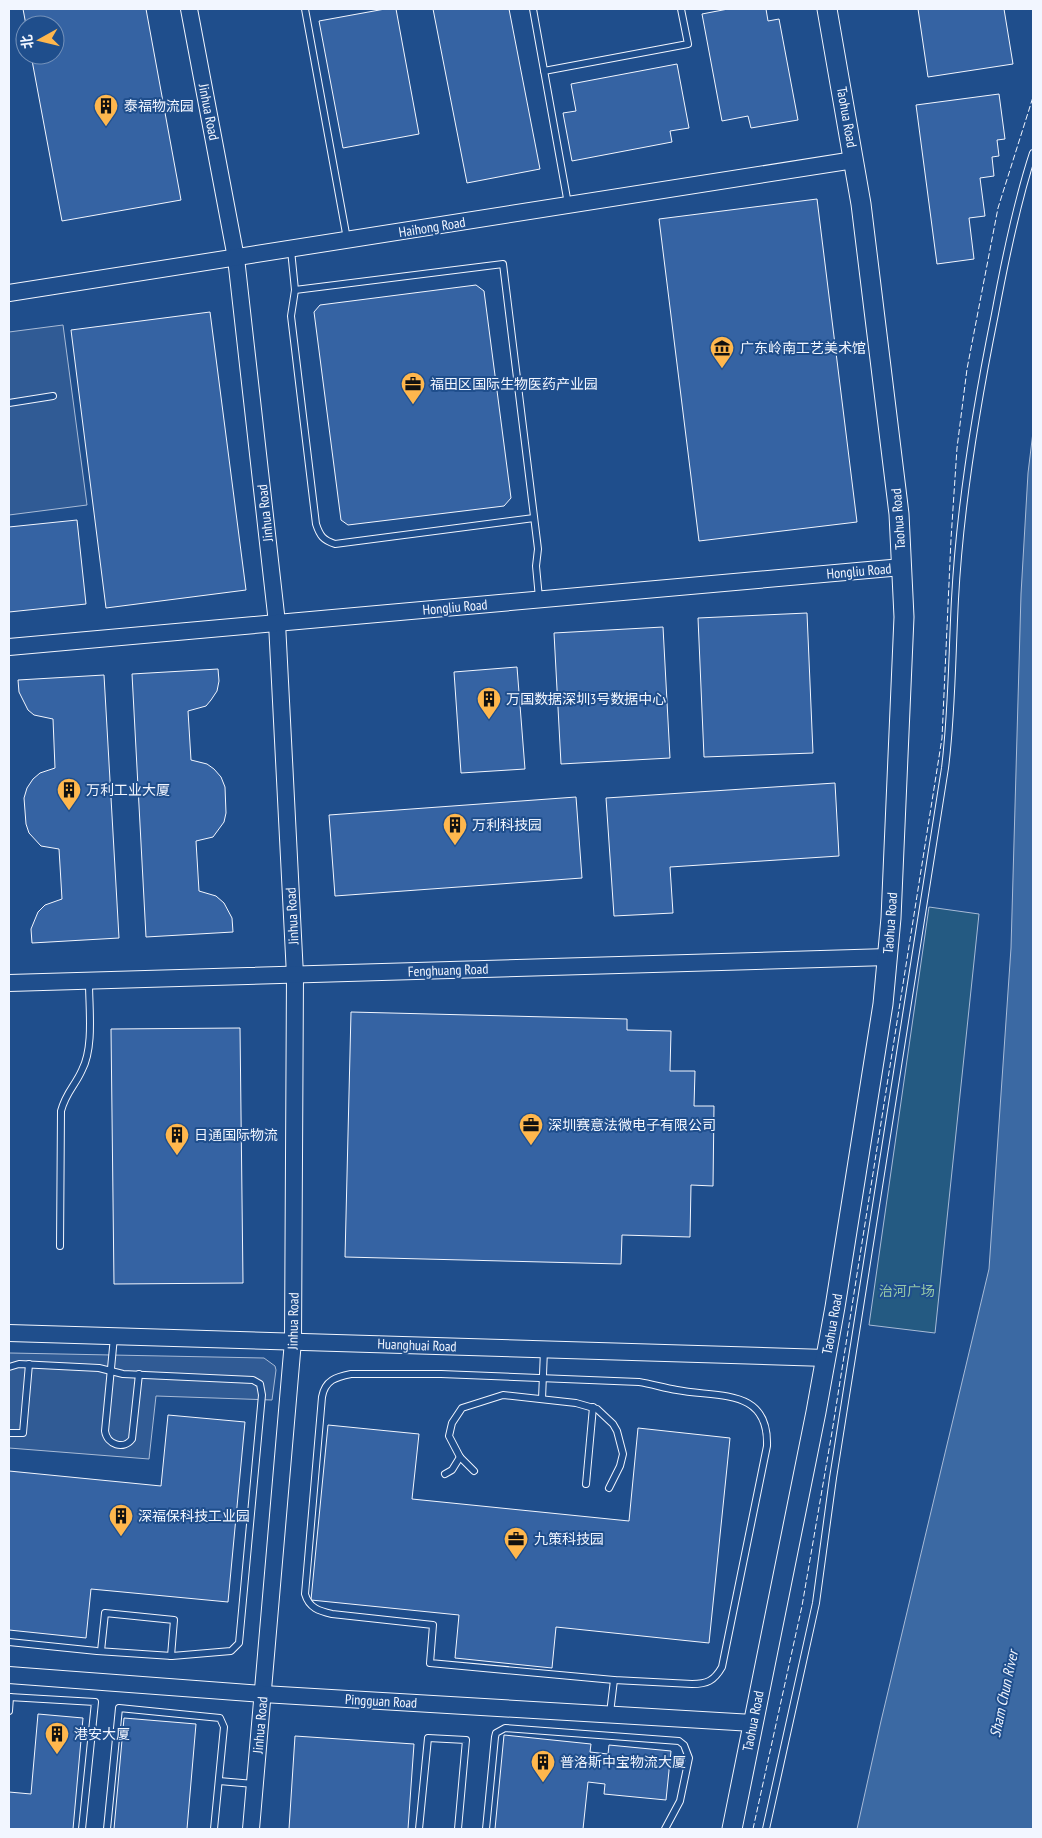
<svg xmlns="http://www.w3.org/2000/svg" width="1042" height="1838" font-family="'PT Sans Narrow','Noto Sans SC',sans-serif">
<rect width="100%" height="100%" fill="#1f4e8c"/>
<polygon fill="#245a82" stroke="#a8bbd7" points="929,907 979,914 935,1333 869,1325"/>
<g fill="#305b95" stroke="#a8bbd7">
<polygon points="63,325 87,505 9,515 9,332"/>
<polygon points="10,1353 264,1358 275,1366 276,1370 272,1400 156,1396 149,1459 9,1448 9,1354"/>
</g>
<polygon fill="#3b69a3" stroke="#a8bbd7" points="1033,432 1033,1829 857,1829 881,1721 989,1269 1011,948 1021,594 1028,473"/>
<g fill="#3563a3" stroke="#f2f6ff">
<polygon points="23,9 146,9 181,200 62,221 31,55 55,55 55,25 26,25"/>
<polygon points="385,9 396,9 419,134 343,148 319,21"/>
<polygon points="433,9 509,9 540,169 467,183"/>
<polygon points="728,9 766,9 768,21 779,19 798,120 751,128 748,116 722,121 702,14"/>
<polygon points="918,9 1004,9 1013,64 928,77"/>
<polygon points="677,64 689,128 670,131 672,142 572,161 563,113 576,111 571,84"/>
<polygon points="999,94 1005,139 997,140 999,156 992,157 994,176 980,178 985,216 969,218 974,259 937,264 916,105"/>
<polygon points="817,199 857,522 699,541 659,219"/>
<polygon points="476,285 484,291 511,498 504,506 348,525 341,520 314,312 320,305"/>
<polygon points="210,312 246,590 106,608 71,330"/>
<polygon points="77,520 86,604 9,612 9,527"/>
<polygon points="807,613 813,753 704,757 698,618"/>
<polygon points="663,627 670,758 561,764 554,633"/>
<polygon points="517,667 525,769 461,773 454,672"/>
<polygon points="218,669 219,681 217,691 211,700 206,706 188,711 191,760 207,764 214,769 221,777 225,787 226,813 224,822 213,837 196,841 199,891 216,896 224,903 232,918 233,932 146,937 132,674"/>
<polygon points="104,675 119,938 32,943 31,929 38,912 45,905 62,899 59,849 41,846 29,833 26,824 24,798 27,788 33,779 40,773 55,768 53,719 34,715 28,710 19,692 18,680"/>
<polygon points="835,783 839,856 670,867 673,913 614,916 606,798"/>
<polygon points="576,797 582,878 335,896 329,815"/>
<polygon points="351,1012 627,1019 627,1030 671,1031 670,1071 695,1071 694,1106 714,1106 713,1186 691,1185 690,1237 622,1235 621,1264 345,1257"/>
<polygon points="240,1028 243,1283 114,1284 111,1029"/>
<polygon points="168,1415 245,1422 228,1602 91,1589 86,1638 9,1630 9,1471 161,1486"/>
<polygon points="328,1425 419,1434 412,1499 629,1521 638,1428 730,1438 709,1643 556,1627 552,1668 455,1658 459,1615 311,1600"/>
<polygon points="38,1714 83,1718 73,1829 9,1829 9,1792 31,1794"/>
<polygon points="124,1718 196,1724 187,1829 114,1829"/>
<polygon points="504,1735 591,1744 590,1752 608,1754 609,1745 671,1751 666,1800 604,1794 605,1784 588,1782 583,1829 495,1829"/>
<polygon points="295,1736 414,1744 408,1829 289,1829"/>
</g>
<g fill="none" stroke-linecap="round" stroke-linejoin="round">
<defs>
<g id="service">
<polyline points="305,9 347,239"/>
<polyline points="533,9 568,204"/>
<polyline points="544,71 688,44 681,9"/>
<path d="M291 250 295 290 291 316 316 524C320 536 323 540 335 544L534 518"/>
<polyline points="295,290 503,264 538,549 536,566 539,598"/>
<polyline points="9,403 53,396"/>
<path d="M60 1246 61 1111C66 1092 75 1086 82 1070 94 1047 89 1009 89 982"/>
<path d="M114 1337 105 1431C107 1445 124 1450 132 1439L139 1374"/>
<polyline points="9,1367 19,1364 99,1368 123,1374 253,1380 260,1384 262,1395 239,1643 231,1651 172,1656 97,1651 9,1642"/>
<path d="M351 1374H441L639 1382C652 1384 664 1388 677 1390 717 1398 769 1387 767 1446L722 1667C714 1681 707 1684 692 1684L614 1680 430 1663 433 1625 332 1614C319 1611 309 1608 305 1594L322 1397C325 1380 336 1377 351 1374Z"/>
<polyline points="542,1399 544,1350"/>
<polyline points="9,1433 23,1433 29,1364"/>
<polyline points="474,1471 460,1457 449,1436 452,1423 462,1408 503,1395 576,1403 597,1409 613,1424 617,1431 623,1454 620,1466 609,1488"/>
<polyline points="445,1474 452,1470 460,1457"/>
<polyline points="586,1484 593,1407"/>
<polyline points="101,1651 105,1613 174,1620 171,1656"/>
<polyline points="9,1697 95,1702 82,1829"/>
<polyline points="9,1711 10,1697"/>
<polyline points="610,1713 614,1680"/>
<polyline points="219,1781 254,1784"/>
<polyline points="107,1829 119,1708 220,1718 224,1727 214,1829"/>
<polyline points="419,1829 428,1738 466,1740 458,1829"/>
<polyline points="486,1829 495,1737 496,1733 505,1728 679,1741 684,1745 689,1758 680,1801 665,1829"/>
<path d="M766 1829 816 1603 833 1478 945 768C952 712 952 655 955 599 960 503 976 408 995 314 1005 260 1016 205 1033 153"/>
</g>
<g id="tertiary">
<polyline points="189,9 236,258 277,623 295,975 293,1341 251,1829"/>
<polyline points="9,293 854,160"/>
<polyline points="9,647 902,567"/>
<polyline points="9,983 888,957"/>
<polyline points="9,1333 826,1358"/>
<polyline points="9,1675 263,1694 753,1723"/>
</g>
<polyline id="secondary" points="732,1829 816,1412 835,1307 883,1004 891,918 904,617 899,514 861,204 827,9"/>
</defs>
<use href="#service" stroke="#f2f6ff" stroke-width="8"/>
<use href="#tertiary" stroke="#f2f6ff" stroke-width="18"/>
<use href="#secondary" stroke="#f2f6ff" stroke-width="21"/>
<use href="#service" stroke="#1f4e8c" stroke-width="6"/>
<use href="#tertiary" stroke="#1f4e8c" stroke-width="16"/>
<use href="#secondary" stroke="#1f4e8c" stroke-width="19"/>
<polyline stroke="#f2f6ff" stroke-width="1" stroke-dasharray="6 2.5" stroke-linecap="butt" points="753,1829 802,1606 832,1432 942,738 951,539 957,448 967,369 998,208 1033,97"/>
</g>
<defs>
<symbol id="building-pin" viewBox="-11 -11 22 30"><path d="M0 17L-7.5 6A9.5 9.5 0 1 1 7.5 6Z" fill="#ffb74d" stroke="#1f4e8c"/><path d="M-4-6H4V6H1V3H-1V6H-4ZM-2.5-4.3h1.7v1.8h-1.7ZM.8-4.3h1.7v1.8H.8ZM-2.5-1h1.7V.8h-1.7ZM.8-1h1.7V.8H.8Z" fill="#111"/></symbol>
<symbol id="museum-pin" viewBox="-11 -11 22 30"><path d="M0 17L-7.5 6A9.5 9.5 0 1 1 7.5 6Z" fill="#ffb74d" stroke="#1f4e8c"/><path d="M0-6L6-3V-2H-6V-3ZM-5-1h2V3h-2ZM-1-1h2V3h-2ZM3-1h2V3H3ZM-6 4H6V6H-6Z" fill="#111"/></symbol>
<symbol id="office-pin" viewBox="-11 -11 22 30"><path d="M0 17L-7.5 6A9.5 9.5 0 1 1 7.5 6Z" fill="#ffb74d" stroke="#1f4e8c"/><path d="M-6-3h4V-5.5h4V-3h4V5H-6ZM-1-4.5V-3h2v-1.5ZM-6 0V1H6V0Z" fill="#111"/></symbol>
</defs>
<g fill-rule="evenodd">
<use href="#building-pin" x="92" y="92" width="28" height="38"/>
<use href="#museum-pin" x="708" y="334" width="28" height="38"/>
<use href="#office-pin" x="399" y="370" width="28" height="38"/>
<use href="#building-pin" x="475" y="685" width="28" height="38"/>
<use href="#building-pin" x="55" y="776" width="28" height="38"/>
<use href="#building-pin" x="441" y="811" width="28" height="38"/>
<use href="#office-pin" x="517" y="1111" width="28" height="38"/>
<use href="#building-pin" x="163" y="1121" width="28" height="38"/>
<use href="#building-pin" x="107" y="1502" width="28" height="38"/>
<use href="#office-pin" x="502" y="1525" width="28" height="38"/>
<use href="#building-pin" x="43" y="1720" width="28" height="38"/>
<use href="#building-pin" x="529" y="1748" width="28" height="38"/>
</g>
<g text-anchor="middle" stroke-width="4" stroke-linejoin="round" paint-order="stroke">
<g font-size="14" fill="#f2f6ff" stroke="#1f4e8c" text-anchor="start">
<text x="124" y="111">泰福物流园</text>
<text x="740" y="353">广东岭南工艺美术馆</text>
<text x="430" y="389">福田区国际生物医药产业园</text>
<text x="506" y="704">万国数据深圳3号数据中心</text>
<text x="86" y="795">万利工业大厦</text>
<text x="472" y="830">万利科技园</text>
<text x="548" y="1130">深圳赛意法微电子有限公司</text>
<text x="194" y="1140">日通国际物流</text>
<text x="138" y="1521">深福保科技工业园</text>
<text x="534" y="1544">九策科技园</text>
<text x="74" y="1739">港安大厦</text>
<text x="560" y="1767">普洛斯中宝物流大厦</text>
</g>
<g font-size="14" fill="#f2f6ff" stroke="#1f4e8c">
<text transform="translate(209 112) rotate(79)" y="5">Jinhua Road</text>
<text transform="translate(847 117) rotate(80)" y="5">Taohua Road</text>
<text transform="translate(432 227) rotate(-9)" y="5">Haihong Road</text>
<text transform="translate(265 513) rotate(-96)" y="5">Jinhua Road</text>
<text transform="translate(898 519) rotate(-94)" y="5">Taohua Road</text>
<text transform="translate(859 571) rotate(-5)" y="5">Hongliu Road</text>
<text transform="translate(455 607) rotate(-5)" y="5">Hongliu Road</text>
<text transform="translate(292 916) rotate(-93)" y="5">Jinhua Road</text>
<text transform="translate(890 923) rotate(-86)" y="5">Taohua Road</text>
<text transform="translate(448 970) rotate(-2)" y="5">Fenghuang Road</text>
<text transform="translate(293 1321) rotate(-89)" y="5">Jinhua Road</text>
<text transform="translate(832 1324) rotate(-80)" y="5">Taohua Road</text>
<text transform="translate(417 1345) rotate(2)" y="5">Huanghuai Road</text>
<text transform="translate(381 1701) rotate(3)" y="5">Pingguan Road</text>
<text transform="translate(753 1721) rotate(-79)" y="5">Taohua Road</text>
<text transform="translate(260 1725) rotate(-85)" y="5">Jinhua Road</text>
</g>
<g font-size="14" fill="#97c8a6" stroke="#1f4e8c">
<text x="907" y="1296">治河广场</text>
</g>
<g font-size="15" font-style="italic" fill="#f2f6ff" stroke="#1f4e8c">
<text transform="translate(1004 1694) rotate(-78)" y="5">Sham Chun River</text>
</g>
</g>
<rect width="1042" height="1838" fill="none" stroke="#f2f6ff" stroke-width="20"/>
<g transform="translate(40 40) rotate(262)"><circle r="24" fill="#1f4e8c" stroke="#7391ba"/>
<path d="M0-4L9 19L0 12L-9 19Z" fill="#ffb74d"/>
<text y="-8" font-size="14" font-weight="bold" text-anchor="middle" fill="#f2f6ff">北</text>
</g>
</svg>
